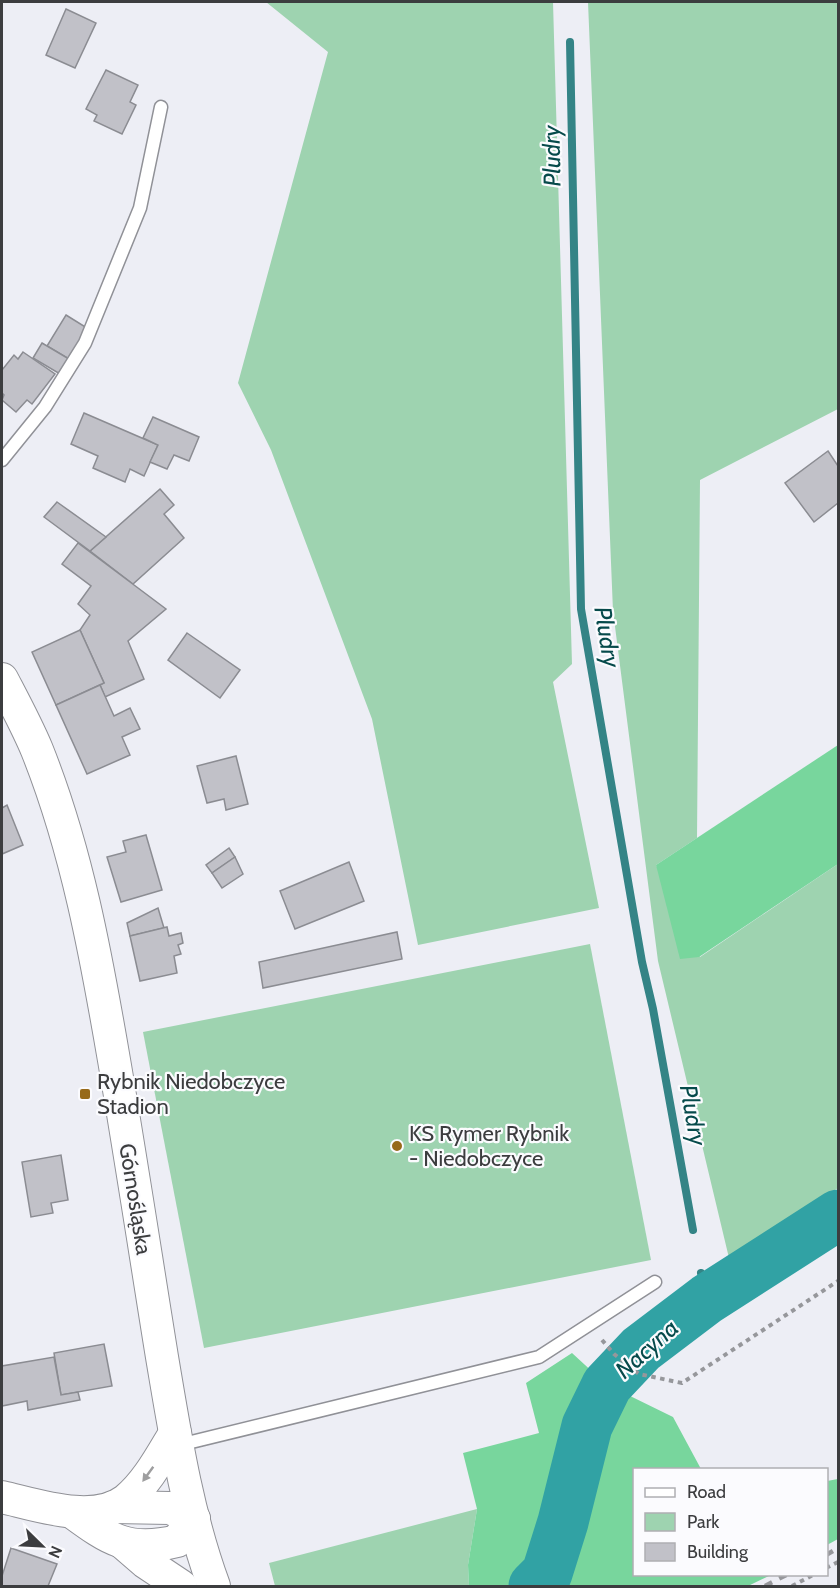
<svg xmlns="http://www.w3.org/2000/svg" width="840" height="1588" font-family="Cabin,sans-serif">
<rect width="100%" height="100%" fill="#edeef5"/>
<g fill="#9ed3b0">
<polygon points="266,2 553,2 572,664 553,682 599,908 418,945 372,719 271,450 238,383 328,52"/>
<polygon points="588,2 838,2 838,409 700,480 697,838 656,865 700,957 838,864 838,1188 729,1258 658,961 613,611"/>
<polygon points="590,944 651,1260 204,1348 143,1032"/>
<polygon points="477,1509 468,1565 469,1586 275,1586 269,1563"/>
</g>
<g fill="#78d69d">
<polygon points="838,745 838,864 699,957 680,959 656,865"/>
<polygon points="572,1353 597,1376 577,1419 536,1571 518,1586 469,1586 468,1565 477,1509 463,1453 539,1433 526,1383"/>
<polygon points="624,1393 673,1417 701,1469 634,1470 634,1574 771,1575 748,1586 550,1586 600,1430"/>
<polygon points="838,1479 838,1539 827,1545 827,1481"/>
</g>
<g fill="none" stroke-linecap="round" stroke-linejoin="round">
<g stroke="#348486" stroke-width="8">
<polyline points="570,42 581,609 642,962 653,1009 693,1230"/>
<polyline points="701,1273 707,1299"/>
</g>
<polyline stroke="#31a2a4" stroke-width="51" points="534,1586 547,1573 563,1522 587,1426 607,1385 641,1349 707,1299 838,1215"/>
</g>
<g fill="#c1c1c8" stroke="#8b8c92" stroke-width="1.5">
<polygon points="66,9 96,23 75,68 46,55"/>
<polygon points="106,70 138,85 130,102 136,105 122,134 94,121 97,115 86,109"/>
<polygon points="66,315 87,328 69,359 47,346"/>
<polygon points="42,343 69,359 60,374 33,358"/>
<polygon points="23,352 55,374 32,404 27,400 16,412 2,400 4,395 2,393 2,370 14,355 18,359"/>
<polygon points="84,413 158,445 144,476 130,469 125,482 93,468 98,456 71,444"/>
<polygon points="153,417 199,437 189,461 174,455 167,469 150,462 158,445 143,438"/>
<polygon points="828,451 838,466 838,503 814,522 785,483"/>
<polygon points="160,489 174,505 164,514 184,538 133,584 90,551"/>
<polygon points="57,502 106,537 90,551 44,517"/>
<polygon points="78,543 166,609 128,641 144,679 105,697 100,685 104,683 80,630 90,615 78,604 91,586 62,564"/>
<polygon points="80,630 104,683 56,705 32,652"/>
<polygon points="187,633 240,670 220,698 168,660"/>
<polygon points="100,685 114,716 130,708 140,729 122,737 130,755 87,774 56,705"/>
<polygon points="236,756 248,804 226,810 224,799 207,803 197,766"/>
<polygon points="7,805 23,845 2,854 2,808"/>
<polygon points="146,835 162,890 121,902 107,857 126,852 123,841"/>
<polygon points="229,848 235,857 212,873 206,865"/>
<polygon points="235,857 243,874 222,888 212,873"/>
<polygon points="349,862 364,901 295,929 280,891"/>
<polygon points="158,908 164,928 130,936 127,923"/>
<polygon points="167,927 169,936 181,933 183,943 178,945 181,954 174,956 177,973 140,981 130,936"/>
<polygon points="397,932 402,959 263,988 259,962"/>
<polygon points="61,1155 68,1200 51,1203 53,1213 31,1217 22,1162"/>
<polygon points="104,1344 112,1386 61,1395 54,1353"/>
<polygon points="54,1357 61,1395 78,1392 80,1400 28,1410 27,1401 2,1406 2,1366"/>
<polygon points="11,1548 57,1564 48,1586 2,1586 2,1576"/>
</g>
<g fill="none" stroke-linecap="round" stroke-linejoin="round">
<defs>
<g id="service">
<polyline points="2,460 45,407 85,343 140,208 161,107"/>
<polyline points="179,1445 539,1357 655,1282"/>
</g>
<g id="tertiary">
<path d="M2 679C14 702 27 726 37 750 77 850 96 955 114 1060 131 1159 146 1258 162 1357 175 1434 187 1513 214 1586"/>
<path d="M2 1497C37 1505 94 1525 126 1500 147 1483 161 1456 175 1433"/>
<polyline points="114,1507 170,1508 194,1519"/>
<path d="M72 1512C110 1540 129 1553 177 1541L194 1519"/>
<polyline points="123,1543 145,1562 181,1586"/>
</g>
</defs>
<use href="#service" stroke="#909197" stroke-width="15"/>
<use href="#tertiary" stroke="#909197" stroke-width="34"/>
<g stroke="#96979b" stroke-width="4" stroke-dasharray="4.5 4.5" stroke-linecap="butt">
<polyline points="602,1340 614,1354 639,1374 682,1383 838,1281"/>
<polyline points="826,1568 838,1562"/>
<polyline points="792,1586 815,1574"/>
</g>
<use href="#service" stroke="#fff" stroke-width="12"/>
<use href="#tertiary" stroke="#fff" stroke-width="32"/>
<g stroke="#96979b" stroke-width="4.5" stroke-dasharray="8 8" stroke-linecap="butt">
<polyline points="826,1555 838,1548"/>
<polyline points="765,1586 788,1574"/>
</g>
</g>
<defs><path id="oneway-solid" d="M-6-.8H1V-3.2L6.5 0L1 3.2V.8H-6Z" transform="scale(1.5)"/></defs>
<use fill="#9e9e9f" href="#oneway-solid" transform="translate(148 1474) rotate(126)"/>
<g fill="#976a19" stroke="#fbfbfe" stroke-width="2">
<rect x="79" y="1088" width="12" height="12" rx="3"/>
<circle cx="397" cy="1146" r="6"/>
</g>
<g text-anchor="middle" stroke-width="4.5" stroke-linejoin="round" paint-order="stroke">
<g font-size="22" fill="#3c3d3f" stroke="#fbfbfe" text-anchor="start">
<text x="97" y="1089">Rybnik Niedobczyce<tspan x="97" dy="25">Stadion</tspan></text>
<text x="409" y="1141">KS Rymer Rybnik<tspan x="409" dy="25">- Niedobczyce</tspan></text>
</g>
<g font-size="22" fill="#3c3d3f" stroke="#fbfbfe">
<text transform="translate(136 1199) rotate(81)" y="8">Górnośląska</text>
</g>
<g font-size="24" font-style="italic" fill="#064a4b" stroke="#fbfbfe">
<text transform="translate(552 156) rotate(-91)" y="8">Pludry</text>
<text transform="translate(607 637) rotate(81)" y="8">Pludry</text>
<text transform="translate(693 1115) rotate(80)" y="8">Pludry</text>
<text transform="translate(647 1349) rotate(-42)" y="8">Nacyna</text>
</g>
</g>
<rect width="840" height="1588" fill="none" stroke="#3c3d3f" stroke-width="6"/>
<rect x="633" y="1468" width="195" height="108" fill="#fbfbfe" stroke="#afafb2" stroke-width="1.5"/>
<rect x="645" y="1488" width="30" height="9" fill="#ffffff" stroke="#afafb2" stroke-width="1.5"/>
<text x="687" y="1498" font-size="18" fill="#3c3d3f">Road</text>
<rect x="645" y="1513" width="30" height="18" fill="#9ed3b0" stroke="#afafb2" stroke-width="1.5"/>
<text x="687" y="1528" font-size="18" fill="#3c3d3f">Park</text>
<rect x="645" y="1543" width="30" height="18" fill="#c1c1c8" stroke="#afafb2" stroke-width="1.5"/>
<text x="687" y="1558" font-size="18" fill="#3c3d3f">Building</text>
<g transform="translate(42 1546) rotate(114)" stroke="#fbfbfe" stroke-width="4.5" paint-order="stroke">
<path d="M0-4.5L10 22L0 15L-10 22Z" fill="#3c3d3f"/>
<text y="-9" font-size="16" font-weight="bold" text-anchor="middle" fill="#3c3d3f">N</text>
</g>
</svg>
